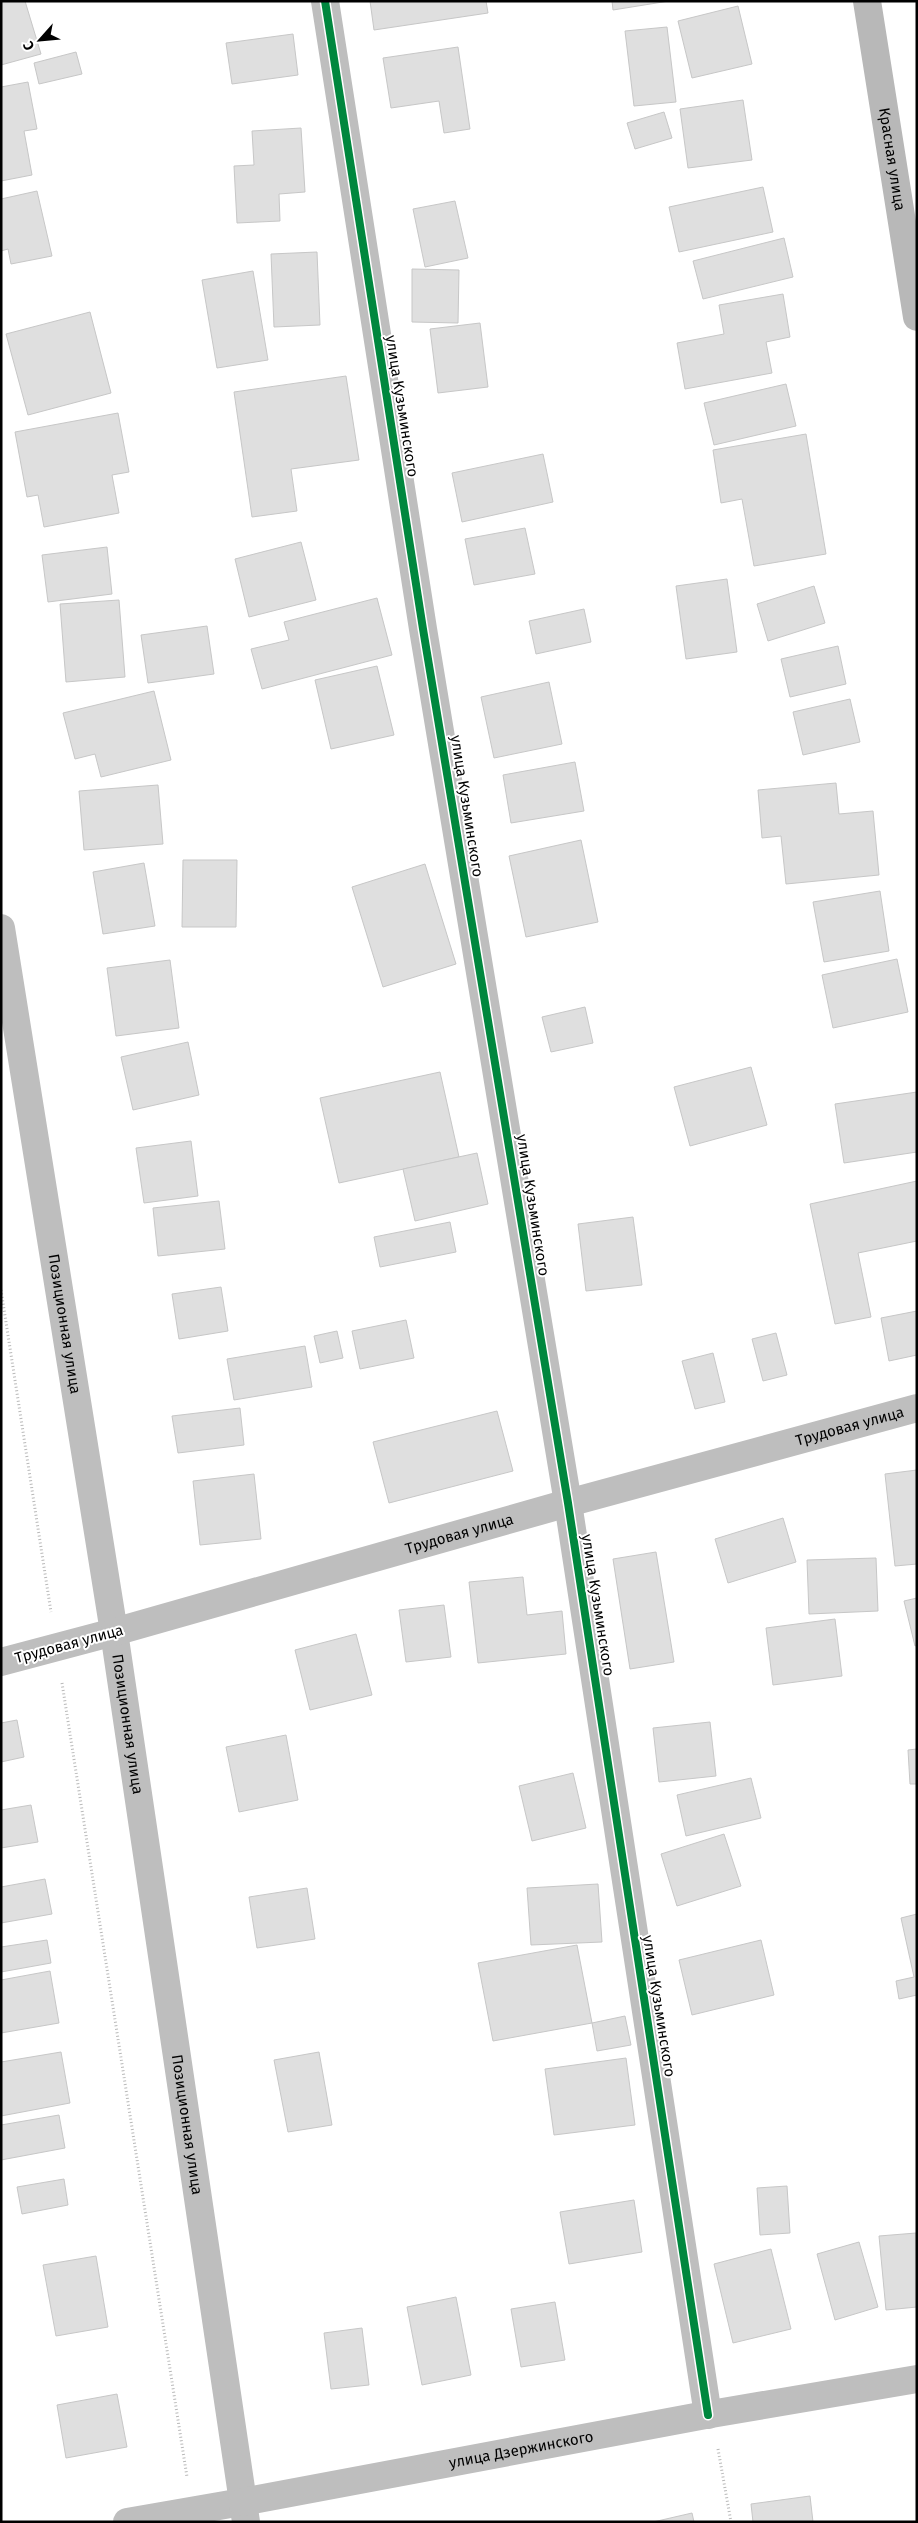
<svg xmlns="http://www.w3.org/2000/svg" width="918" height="2523" font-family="'Fira Sans',sans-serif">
<rect width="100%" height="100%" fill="#fff"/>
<g fill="#dfdfdf" stroke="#c7c7c7">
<polygon points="1,1 25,1 41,54 1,65"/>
<polygon points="370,1 486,1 488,13 374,30"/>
<polygon points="612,1 669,1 613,10"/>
<polygon points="738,6 752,64 692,78 678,21"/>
<polygon points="667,27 676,102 634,106 625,31"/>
<polygon points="293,34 298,75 232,84 226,43"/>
<polygon points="458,47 470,129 444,133 439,101 391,108 383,58"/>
<polygon points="76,52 82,74 39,84 34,63"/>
<polygon points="28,82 37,129 24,131 32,175 1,181 1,87"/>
<polygon points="743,100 752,160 688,168 680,109"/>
<polygon points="664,112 672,138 635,149 627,123"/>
<polygon points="301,128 305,192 279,194 280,221 237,223 234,166 254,165 252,131"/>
<polygon points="763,187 773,232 679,252 669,207"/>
<polygon points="37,191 52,256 11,264 8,249 1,251 1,199"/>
<polygon points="455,201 468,258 425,267 413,209"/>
<polygon points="784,238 793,277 703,299 693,261"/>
<polygon points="317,252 320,325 274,327 271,254"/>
<polygon points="412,269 459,270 458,323 412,322"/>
<polygon points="253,271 268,360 217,368 202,280"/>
<polygon points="783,294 790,337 766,342 772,373 685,389 677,343 724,334 719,305"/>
<polygon points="90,312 111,393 28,415 6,334"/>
<polygon points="480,323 488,387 438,393 430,329"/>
<polygon points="346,376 359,460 291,469 297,511 252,517 234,392"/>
<polygon points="786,384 796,426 714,445 704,403"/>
<polygon points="118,413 129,472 112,475 119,513 44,527 38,495 27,497 15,432"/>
<polygon points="806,434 826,554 754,566 742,499 721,503 713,450"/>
<polygon points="543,454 553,502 462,522 452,473"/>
<polygon points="525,528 535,574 474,585 465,539"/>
<polygon points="301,542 316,600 249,617 235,559"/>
<polygon points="107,547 112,594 48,602 42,555"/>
<polygon points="727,579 737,652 686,659 676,586"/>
<polygon points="814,586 825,623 768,641 757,604"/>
<polygon points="377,598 392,655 262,689 251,649 289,640 284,622"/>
<polygon points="119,600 125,677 66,682 60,604"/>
<polygon points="584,609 591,642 536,654 529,621"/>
<polygon points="207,626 214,674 148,683 141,635"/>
<polygon points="838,646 846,684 790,697 781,659"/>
<polygon points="377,666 394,735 331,749 315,680"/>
<polygon points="549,682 562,744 494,758 481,697"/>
<polygon points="154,691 171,760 101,777 95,754 75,759 63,713"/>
<polygon points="850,699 860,742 803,755 793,712"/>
<polygon points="575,762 584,811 511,823 503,775"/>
<polygon points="836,783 839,814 873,811 879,875 786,884 781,836 762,838 758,790"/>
<polygon points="158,785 163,844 84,850 79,791"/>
<polygon points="581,840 598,922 526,937 509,856"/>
<polygon points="183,860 237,860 236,927 182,927"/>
<polygon points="144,863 155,926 103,934 93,872"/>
<polygon points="425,864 456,964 383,987 352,887"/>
<polygon points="880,891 889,951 824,962 813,902"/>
<polygon points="897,959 908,1012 833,1028 822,975"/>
<polygon points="170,960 179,1028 116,1036 107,968"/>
<polygon points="585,1007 593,1043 551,1052 542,1017"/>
<polygon points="188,1042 199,1095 133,1110 121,1057"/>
<polygon points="751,1067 767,1125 690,1146 674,1087"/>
<polygon points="440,1072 459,1157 339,1183 320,1098"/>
<polygon points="917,1092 917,1152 844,1163 835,1104"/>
<polygon points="191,1141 198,1196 144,1203 136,1148"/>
<polygon points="477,1153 488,1204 415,1221 403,1169"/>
<polygon points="917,1181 917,1241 858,1253 871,1317 835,1324 810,1204"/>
<polygon points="219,1201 225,1249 158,1256 153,1208"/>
<polygon points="633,1217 642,1285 586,1291 578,1224"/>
<polygon points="450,1222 456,1252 380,1267 374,1237"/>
<polygon points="221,1287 228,1331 179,1339 172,1294"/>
<polygon points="917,1311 917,1355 889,1361 881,1318"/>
<polygon points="406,1320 414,1358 360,1369 352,1331"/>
<polygon points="337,1331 343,1358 320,1363 314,1336"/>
<polygon points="776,1333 787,1375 763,1381 752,1339"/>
<polygon points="305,1346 312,1387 234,1400 227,1359"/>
<polygon points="713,1353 725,1402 695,1409 682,1361"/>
<polygon points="240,1408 244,1445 178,1453 172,1416"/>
<polygon points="497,1411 513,1471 389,1503 373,1442"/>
<polygon points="917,1470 917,1564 895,1566 885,1474"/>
<polygon points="254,1474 261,1539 200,1545 193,1481"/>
<polygon points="783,1518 796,1562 728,1583 715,1539"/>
<polygon points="656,1552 674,1662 630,1669 613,1559"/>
<polygon points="876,1558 878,1611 809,1614 807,1560"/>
<polygon points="523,1577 527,1615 562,1611 566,1654 478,1663 469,1582"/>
<polygon points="917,1598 917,1645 915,1646 904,1601"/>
<polygon points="444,1605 451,1657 406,1662 399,1610"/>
<polygon points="835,1619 842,1676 773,1685 766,1628"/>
<polygon points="356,1634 372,1695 310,1710 295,1650"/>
<polygon points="17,1720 24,1757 1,1762 1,1723"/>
<polygon points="710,1722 716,1776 659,1782 653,1728"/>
<polygon points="286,1735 298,1800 239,1812 226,1747"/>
<polygon points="917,1749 917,1784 910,1784 908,1750"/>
<polygon points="573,1773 586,1828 532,1841 519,1786"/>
<polygon points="751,1778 761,1818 686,1836 677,1795"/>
<polygon points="31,1805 38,1842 1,1848 1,1810"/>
<polygon points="724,1834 741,1886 677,1906 661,1854"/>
<polygon points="45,1879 52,1914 1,1923 1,1887"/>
<polygon points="598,1884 602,1942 531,1945 527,1888"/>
<polygon points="307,1888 315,1939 257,1948 249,1897"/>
<polygon points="917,1914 917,1995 899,1999 896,1981 914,1977 901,1918"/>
<polygon points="47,1940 51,1963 1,1972 1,1947"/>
<polygon points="761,1940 774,1995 692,2015 679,1960"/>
<polygon points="577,1945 592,2023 493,2041 478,1963"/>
<polygon points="50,1971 59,2023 1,2033 1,1980"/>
<polygon points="625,2016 631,2045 597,2051 592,2023"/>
<polygon points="61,2052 70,2103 1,2116 1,2062"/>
<polygon points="319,2052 332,2125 288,2132 274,2060"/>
<polygon points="626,2058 635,2125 554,2135 545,2069"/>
<polygon points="59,2115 65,2148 1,2160 1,2125"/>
<polygon points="64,2179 68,2205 22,2214 17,2187"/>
<polygon points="787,2186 790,2233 760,2235 757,2188"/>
<polygon points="634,2200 642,2252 569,2264 560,2212"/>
<polygon points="916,2233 917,2307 886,2310 879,2236"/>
<polygon points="859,2242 878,2307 835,2320 817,2254"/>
<polygon points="771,2249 791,2329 733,2343 714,2264"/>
<polygon points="96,2256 108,2327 56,2336 43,2265"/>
<polygon points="456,2297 471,2375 422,2385 407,2307"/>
<polygon points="555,2302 565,2360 521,2367 511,2309"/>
<polygon points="362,2328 369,2385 331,2389 324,2333"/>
<polygon points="117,2394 127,2447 66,2458 57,2405"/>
<polygon points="810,2496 813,2522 753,2522 751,2504"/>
<polygon points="692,2513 694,2522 653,2522"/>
</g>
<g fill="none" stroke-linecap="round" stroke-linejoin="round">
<g stroke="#b9b9b9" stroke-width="3" stroke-dasharray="1 2.5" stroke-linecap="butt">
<polyline points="1,1290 51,1612"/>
<polyline points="62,1683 187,2477"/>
<polyline points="718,2449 731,2522"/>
</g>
<g stroke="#bebebe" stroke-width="28">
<polyline points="325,1 423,629 568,1503 708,2415"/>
<polyline points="1,1662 114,1632"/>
<polyline points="127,2522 242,2502"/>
</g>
<g stroke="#bebebe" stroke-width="28">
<path id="s1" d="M1 928 114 1632 246 2522"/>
<path id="s2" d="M114 1632 568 1503 917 1408"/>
<path id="s3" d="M242 2502 711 2414 917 2379"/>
</g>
<path stroke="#b8b8b8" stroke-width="28" id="s4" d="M867 1 917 317"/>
<defs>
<polyline id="cycleway" points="325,1 423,629 568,1503 708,2415"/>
</defs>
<use href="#cycleway" stroke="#fff" stroke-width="11"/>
<use href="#cycleway" stroke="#00873e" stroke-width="8"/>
</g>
<g text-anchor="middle" stroke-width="4" stroke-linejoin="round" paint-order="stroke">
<g font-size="15" fill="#000" stroke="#fff">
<text dy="5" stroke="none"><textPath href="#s4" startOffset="160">Красная улица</textPath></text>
<text transform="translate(402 406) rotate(81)" y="5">улица Кузьминского</text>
<text transform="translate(467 806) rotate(81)" y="5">улица Кузьминского</text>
<text transform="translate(533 1205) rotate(81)" y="5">улица Кузьминского</text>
<text dy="5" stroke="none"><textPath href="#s1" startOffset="401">Позиционная улица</textPath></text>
<text dy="5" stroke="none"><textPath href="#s2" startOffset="764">Трудовая улица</textPath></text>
<text dy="5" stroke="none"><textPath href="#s2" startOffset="359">Трудовая улица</textPath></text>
<text transform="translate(598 1605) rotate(81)" y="5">улица Кузьминского</text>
<text transform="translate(69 1644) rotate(-15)" y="5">Трудовая улица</text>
<text dy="5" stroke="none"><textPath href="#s1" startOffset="806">Позиционная улица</textPath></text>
<text transform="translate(659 2006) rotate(81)" y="5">улица Кузьминского</text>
<text dy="5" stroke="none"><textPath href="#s1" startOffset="1211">Позиционная улица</textPath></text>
<text dy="5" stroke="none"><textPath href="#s3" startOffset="284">улица Дзержинского</textPath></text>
</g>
</g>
<rect width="918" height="2523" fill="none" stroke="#000000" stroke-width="5"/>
<g transform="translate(40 40) rotate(243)" stroke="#ffffff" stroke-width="4" paint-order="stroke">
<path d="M0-4L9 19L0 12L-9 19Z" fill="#000000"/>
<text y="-8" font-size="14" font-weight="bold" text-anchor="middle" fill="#000000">С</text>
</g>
</svg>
